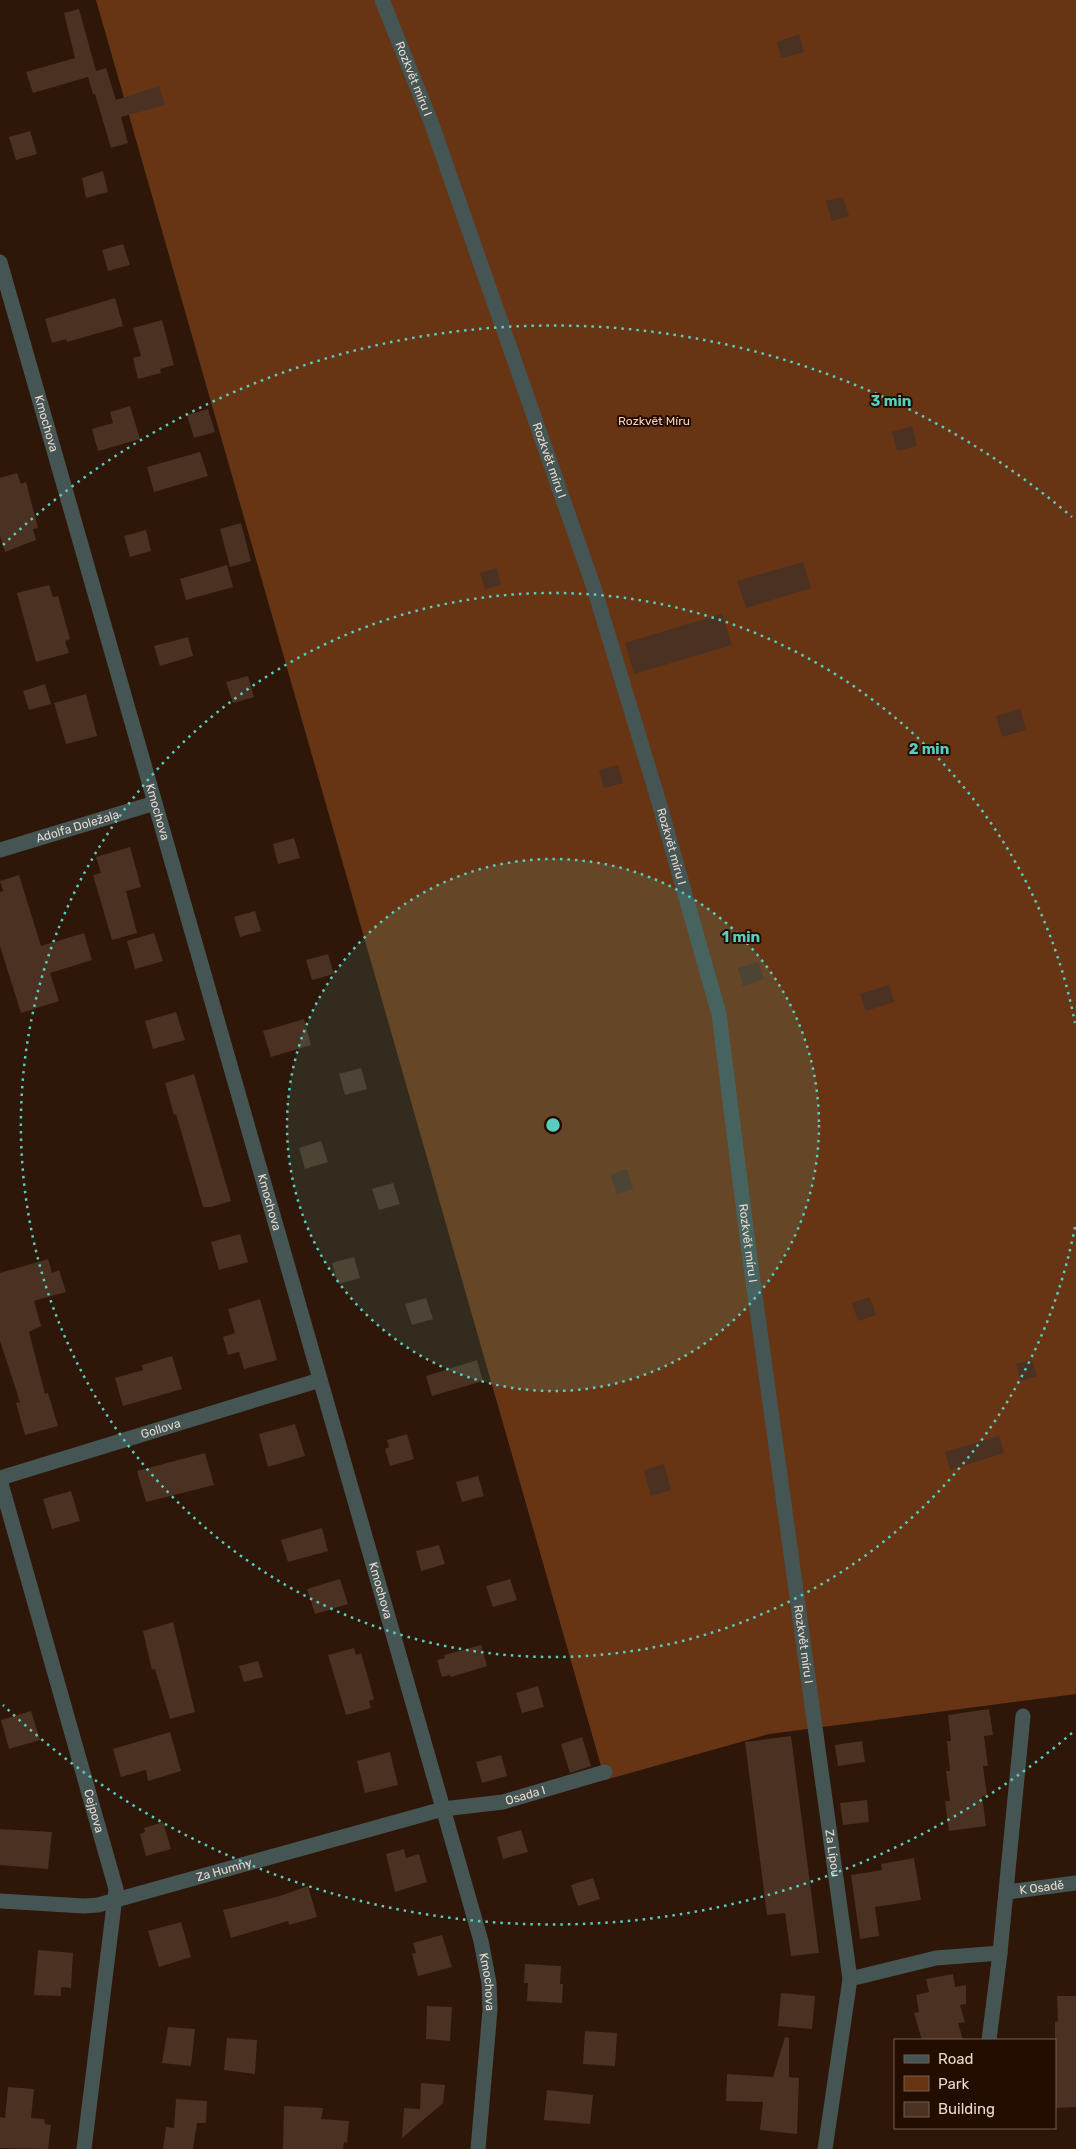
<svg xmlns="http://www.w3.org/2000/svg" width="1076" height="2149" font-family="Rubik,sans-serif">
<rect width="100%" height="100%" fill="#2e1608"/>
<polygon fill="#673514" points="96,0 1076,0 1076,1694 769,1734 605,1780"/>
<g fill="#4b3122">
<polygon points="79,9 96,71 106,68 116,100 159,86 165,105 121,117 128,143 111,148 95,94 93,94 88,77 33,93 26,72 75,58 64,13"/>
<polygon points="799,34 804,52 781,58 777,42"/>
<polygon points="30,131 37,154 16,160 9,137"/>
<polygon points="103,171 108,192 86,198 82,178"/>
<polygon points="843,197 849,216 832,221 826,201"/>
<polygon points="123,244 130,265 108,271 102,250"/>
<polygon points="115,298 123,326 67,342 66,339 52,343 45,319"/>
<polygon points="162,320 174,365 160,369 161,373 138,379 133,358 141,356 133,328"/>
<polygon points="130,406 140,439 98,451 92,429 113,423 110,412"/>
<polygon points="208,409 215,432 194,438 187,415"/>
<polygon points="912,426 917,446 897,451 892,432"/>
<polygon points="200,452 208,476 154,492 147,467"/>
<polygon points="17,473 21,484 26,482 38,528 33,529 36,540 5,552 0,536 0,478"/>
<polygon points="241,523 251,561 230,567 220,529"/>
<polygon points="146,530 151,551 130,557 124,536"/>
<polygon points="803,562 811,588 746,608 737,581"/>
<polygon points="227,565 233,587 186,600 180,579"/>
<polygon points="497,568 501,585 485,589 480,573"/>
<polygon points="49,585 53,597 58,596 70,639 65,641 69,653 36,662 17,593"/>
<polygon points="722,614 732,645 634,674 625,643"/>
<polygon points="188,637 193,656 160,666 154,646"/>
<polygon points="248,676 254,697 233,703 226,682"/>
<polygon points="45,684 51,704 29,710 23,691"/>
<polygon points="86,694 97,736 66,744 54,703"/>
<polygon points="1020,709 1026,730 1002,737 996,716"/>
<polygon points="618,765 623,783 604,788 599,770"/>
<polygon points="294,838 300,858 278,864 273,844"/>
<polygon points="130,847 141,887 126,891 137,933 112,940 93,875 101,873 96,857"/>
<polygon points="19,875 41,946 84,933 92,960 50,973 59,1001 21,1013 0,946 0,892 3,891 0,881"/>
<polygon points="255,911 261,931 240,937 234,917"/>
<polygon points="154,933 163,961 135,969 127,941"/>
<polygon points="328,954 334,974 312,980 306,960"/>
<polygon points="758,962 764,979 743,986 738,968"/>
<polygon points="889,985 894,1002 866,1011 860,994"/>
<polygon points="176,1012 185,1040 153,1049 145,1021"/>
<polygon points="304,1019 311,1045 271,1057 263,1031"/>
<polygon points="361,1068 367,1089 345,1095 339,1074"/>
<polygon points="194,1074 231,1201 211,1207 203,1207 176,1114 174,1115 165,1083"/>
<polygon points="321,1141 328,1162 305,1169 299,1148"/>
<polygon points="627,1169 633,1189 617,1194 610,1175"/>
<polygon points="393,1183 400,1204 379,1210 372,1189"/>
<polygon points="240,1234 248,1262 219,1270 211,1242"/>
<polygon points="354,1257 360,1278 338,1284 332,1263"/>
<polygon points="48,1259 52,1273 59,1270 66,1292 34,1301 41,1326 29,1332 45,1394 48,1393 58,1426 25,1435 16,1403 20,1402 0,1341 0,1273"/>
<polygon points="870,1297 876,1315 858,1321 852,1303"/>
<polygon points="426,1298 433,1319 412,1325 405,1304"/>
<polygon points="260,1299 277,1360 244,1369 239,1352 228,1355 223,1337 235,1333 228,1309"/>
<polygon points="172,1356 182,1389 123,1406 115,1378 143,1370 142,1365"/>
<polygon points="477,1360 483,1381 432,1396 426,1376"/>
<polygon points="1032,1360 1037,1376 1021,1381 1016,1364"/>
<polygon points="295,1424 305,1456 268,1467 259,1434"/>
<polygon points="407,1434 414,1459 390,1466 385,1449 389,1447 387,1440"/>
<polygon points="999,1436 1004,1453 950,1470 945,1452"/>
<polygon points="205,1453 214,1485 146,1502 137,1471"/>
<polygon points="664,1464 671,1490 651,1496 644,1470"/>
<polygon points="478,1476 484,1496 462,1502 456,1482"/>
<polygon points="71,1491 80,1521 52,1529 43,1499"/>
<polygon points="322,1528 328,1551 288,1562 281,1540"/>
<polygon points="439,1545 445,1564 421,1571 416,1551"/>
<polygon points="340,1579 348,1604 315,1614 307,1589"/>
<polygon points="510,1579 517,1600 493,1607 486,1586"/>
<polygon points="173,1622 195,1712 170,1719 155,1669 152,1670 143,1631"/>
<polygon points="481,1645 487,1666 451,1677 450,1675 442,1677 437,1660 445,1658 444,1655"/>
<polygon points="354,1648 356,1655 361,1653 374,1699 369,1701 371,1708 346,1715 328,1655"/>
<polygon points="258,1661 263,1677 244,1682 239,1666"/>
<polygon points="538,1686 544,1707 522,1713 516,1693"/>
<polygon points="989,1709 993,1735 984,1736 988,1766 983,1766 987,1796 982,1796 986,1826 949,1831 945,1801 950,1801 946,1771 950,1771 947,1741 951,1741 948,1715"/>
<polygon points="31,1711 40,1740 9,1749 1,1720"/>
<polygon points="170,1732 181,1771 148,1781 146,1770 121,1777 113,1749"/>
<polygon points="791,1736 819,1953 791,1956 785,1913 767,1915 745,1742"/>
<polygon points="582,1737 591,1766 570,1773 561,1744"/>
<polygon points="862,1741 865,1762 838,1766 835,1745"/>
<polygon points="390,1752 398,1785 365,1793 357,1761"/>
<polygon points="501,1755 507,1776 482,1783 476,1762"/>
<polygon points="867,1800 869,1822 843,1825 840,1803"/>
<polygon points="163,1822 171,1849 146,1856 140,1834 145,1832 144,1828"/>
<polygon points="0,1829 52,1832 48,1869 0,1865"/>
<polygon points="521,1830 528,1852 503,1859 497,1837"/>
<polygon points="404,1849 406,1858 419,1854 427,1882 395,1892 386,1854"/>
<polygon points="914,1858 921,1900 875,1907 879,1936 860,1939 851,1875 882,1870 881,1864"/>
<polygon points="593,1878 600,1899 578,1906 571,1885"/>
<polygon points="308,1886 317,1917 289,1925 288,1921 231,1938 223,1910 280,1896"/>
<polygon points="181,1922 191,1957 159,1967 148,1931"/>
<polygon points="442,1935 452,1967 418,1976 412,1954 416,1953 413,1943"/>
<polygon points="38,1950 73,1953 71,1988 61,1987 61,1996 34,1995"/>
<polygon points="525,1964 561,1966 560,1984 563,1984 562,2003 527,2001 528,1983 524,1983"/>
<polygon points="953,1974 955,1987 966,1985 966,2004 960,2005 965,2022 958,2023 963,2040 922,2040 914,2013 919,2012 916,1995 929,1992 926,1979"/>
<polygon points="781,1993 815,1996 812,2029 778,2026"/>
<polygon points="1057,1996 1076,1996 1076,2107 1055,2108 1055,2022 1058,2021"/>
<polygon points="427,2006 452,2007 450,2041 426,2039"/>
<polygon points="168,2027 195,2029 191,2066 162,2063"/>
<polygon points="585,2031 617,2033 615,2066 583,2064"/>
<polygon points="785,2037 789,2038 789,2077 799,2078 797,2134 760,2130 763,2102 726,2101 727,2074 773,2077"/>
<polygon points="227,2038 257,2040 255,2074 224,2070"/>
<polygon points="421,2083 445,2085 443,2103 402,2138 404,2108 420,2109"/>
<polygon points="8,2087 34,2089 31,2118 44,2119 45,2124 51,2125 48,2149 0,2148 0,2117 5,2118"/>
<polygon points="547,2090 593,2095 590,2124 544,2120"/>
<polygon points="176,2099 207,2101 206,2123 197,2123 193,2149 163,2149 166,2127 174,2128"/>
<polygon points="284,2106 323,2108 321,2119 349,2121 347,2143 344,2142 343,2149 283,2149"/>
</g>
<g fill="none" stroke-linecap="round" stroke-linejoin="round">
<g stroke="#455553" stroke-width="15">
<path id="s1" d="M382 0 431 122 594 588 658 799 719 1014 749 1252 850 1979"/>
<path id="s2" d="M0 262 481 1941 489 1983 490 2010 478 2149"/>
<path id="s3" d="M0 850 155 803"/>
<path id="s4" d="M0 1478 320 1380"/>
<path id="s5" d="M0 1480 116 1889 84 2149"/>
<path id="s6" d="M1007 1892 1076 1883"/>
<path id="s7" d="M0 1901 84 1906 98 1905 443 1809 503 1802 605 1772"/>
<polyline points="1000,1953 1023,1716"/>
<polyline points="825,2149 850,1979 936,1958 1000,1953 989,2040"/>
</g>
</g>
<circle cx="553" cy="1125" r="266" fill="#58cec0" fill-opacity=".12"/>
<g fill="none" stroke="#58cec0" stroke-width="2.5" stroke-dasharray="2.5 5">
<circle cx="553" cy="1125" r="266"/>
<path d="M1075 1227A532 532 0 1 1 1075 1023"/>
<path d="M1072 1733A799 799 0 0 1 3 1705M3 545A799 799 0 0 1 1072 517"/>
</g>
<g text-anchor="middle" stroke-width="4" stroke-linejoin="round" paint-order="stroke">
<g font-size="12" fill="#e9d8cf" stroke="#230d01">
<text dy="4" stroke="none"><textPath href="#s1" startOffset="85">Rozkvět míru I</textPath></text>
<text dy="4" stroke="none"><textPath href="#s2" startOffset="168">Kmochova</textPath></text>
<text dy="4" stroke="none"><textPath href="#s1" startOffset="490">Rozkvět míru I</textPath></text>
<text dy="4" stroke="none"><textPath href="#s2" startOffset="572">Kmochova</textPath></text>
<text dy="4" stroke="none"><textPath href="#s3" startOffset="81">Adolfa Doležala</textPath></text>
<text dy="4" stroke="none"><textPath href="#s1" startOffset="895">Rozkvět míru I</textPath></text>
<text dy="4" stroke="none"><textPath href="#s2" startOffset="978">Kmochova</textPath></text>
<text dy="4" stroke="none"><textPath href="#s1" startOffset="1300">Rozkvět míru I</textPath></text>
<text dy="4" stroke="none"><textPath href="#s4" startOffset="168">Gollova</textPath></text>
<text dy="4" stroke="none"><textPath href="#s2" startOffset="1382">Kmochova</textPath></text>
<text dy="4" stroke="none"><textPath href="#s1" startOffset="1705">Rozkvět míru I</textPath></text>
<text dy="4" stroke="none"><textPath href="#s7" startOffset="540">Osada I</textPath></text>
<text dy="4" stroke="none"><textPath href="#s5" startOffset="344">Cejpova</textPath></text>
<text dy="4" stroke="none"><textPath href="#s1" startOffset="1916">Za Lípou</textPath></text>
<text dy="4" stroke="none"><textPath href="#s7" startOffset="229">Za Humny</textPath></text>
<text dy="4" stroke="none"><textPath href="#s6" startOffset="35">K Osadě</textPath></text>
<text dy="4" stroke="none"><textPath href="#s2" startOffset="1788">Kmochova</textPath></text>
</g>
<g font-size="12" fill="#fad1b9" stroke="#230d01">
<text x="654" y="425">Rozkvět Míru</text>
</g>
</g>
<circle cx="553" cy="1125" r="8" fill="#58cec0" stroke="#230d01" stroke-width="2.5"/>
<g font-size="15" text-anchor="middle" font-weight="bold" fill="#58cec0" stroke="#230d01" stroke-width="4" stroke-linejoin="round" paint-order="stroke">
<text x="891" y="406">3 min</text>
<text x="929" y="754">2 min</text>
<text x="741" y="942">1 min</text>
</g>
<rect x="894" y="2039" width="162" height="90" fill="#230d01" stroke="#725e53"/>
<rect x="904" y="2055" width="25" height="8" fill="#455553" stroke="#725e53"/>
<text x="938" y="2064" font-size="15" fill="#e9d8cf">Road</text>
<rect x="904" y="2076" width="25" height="15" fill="#673514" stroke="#725e53"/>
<text x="938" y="2089" font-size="15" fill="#e9d8cf">Park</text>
<rect x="904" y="2102" width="25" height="15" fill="#4b3122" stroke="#725e53"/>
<text x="938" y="2114" font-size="15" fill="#e9d8cf">Building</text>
</svg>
